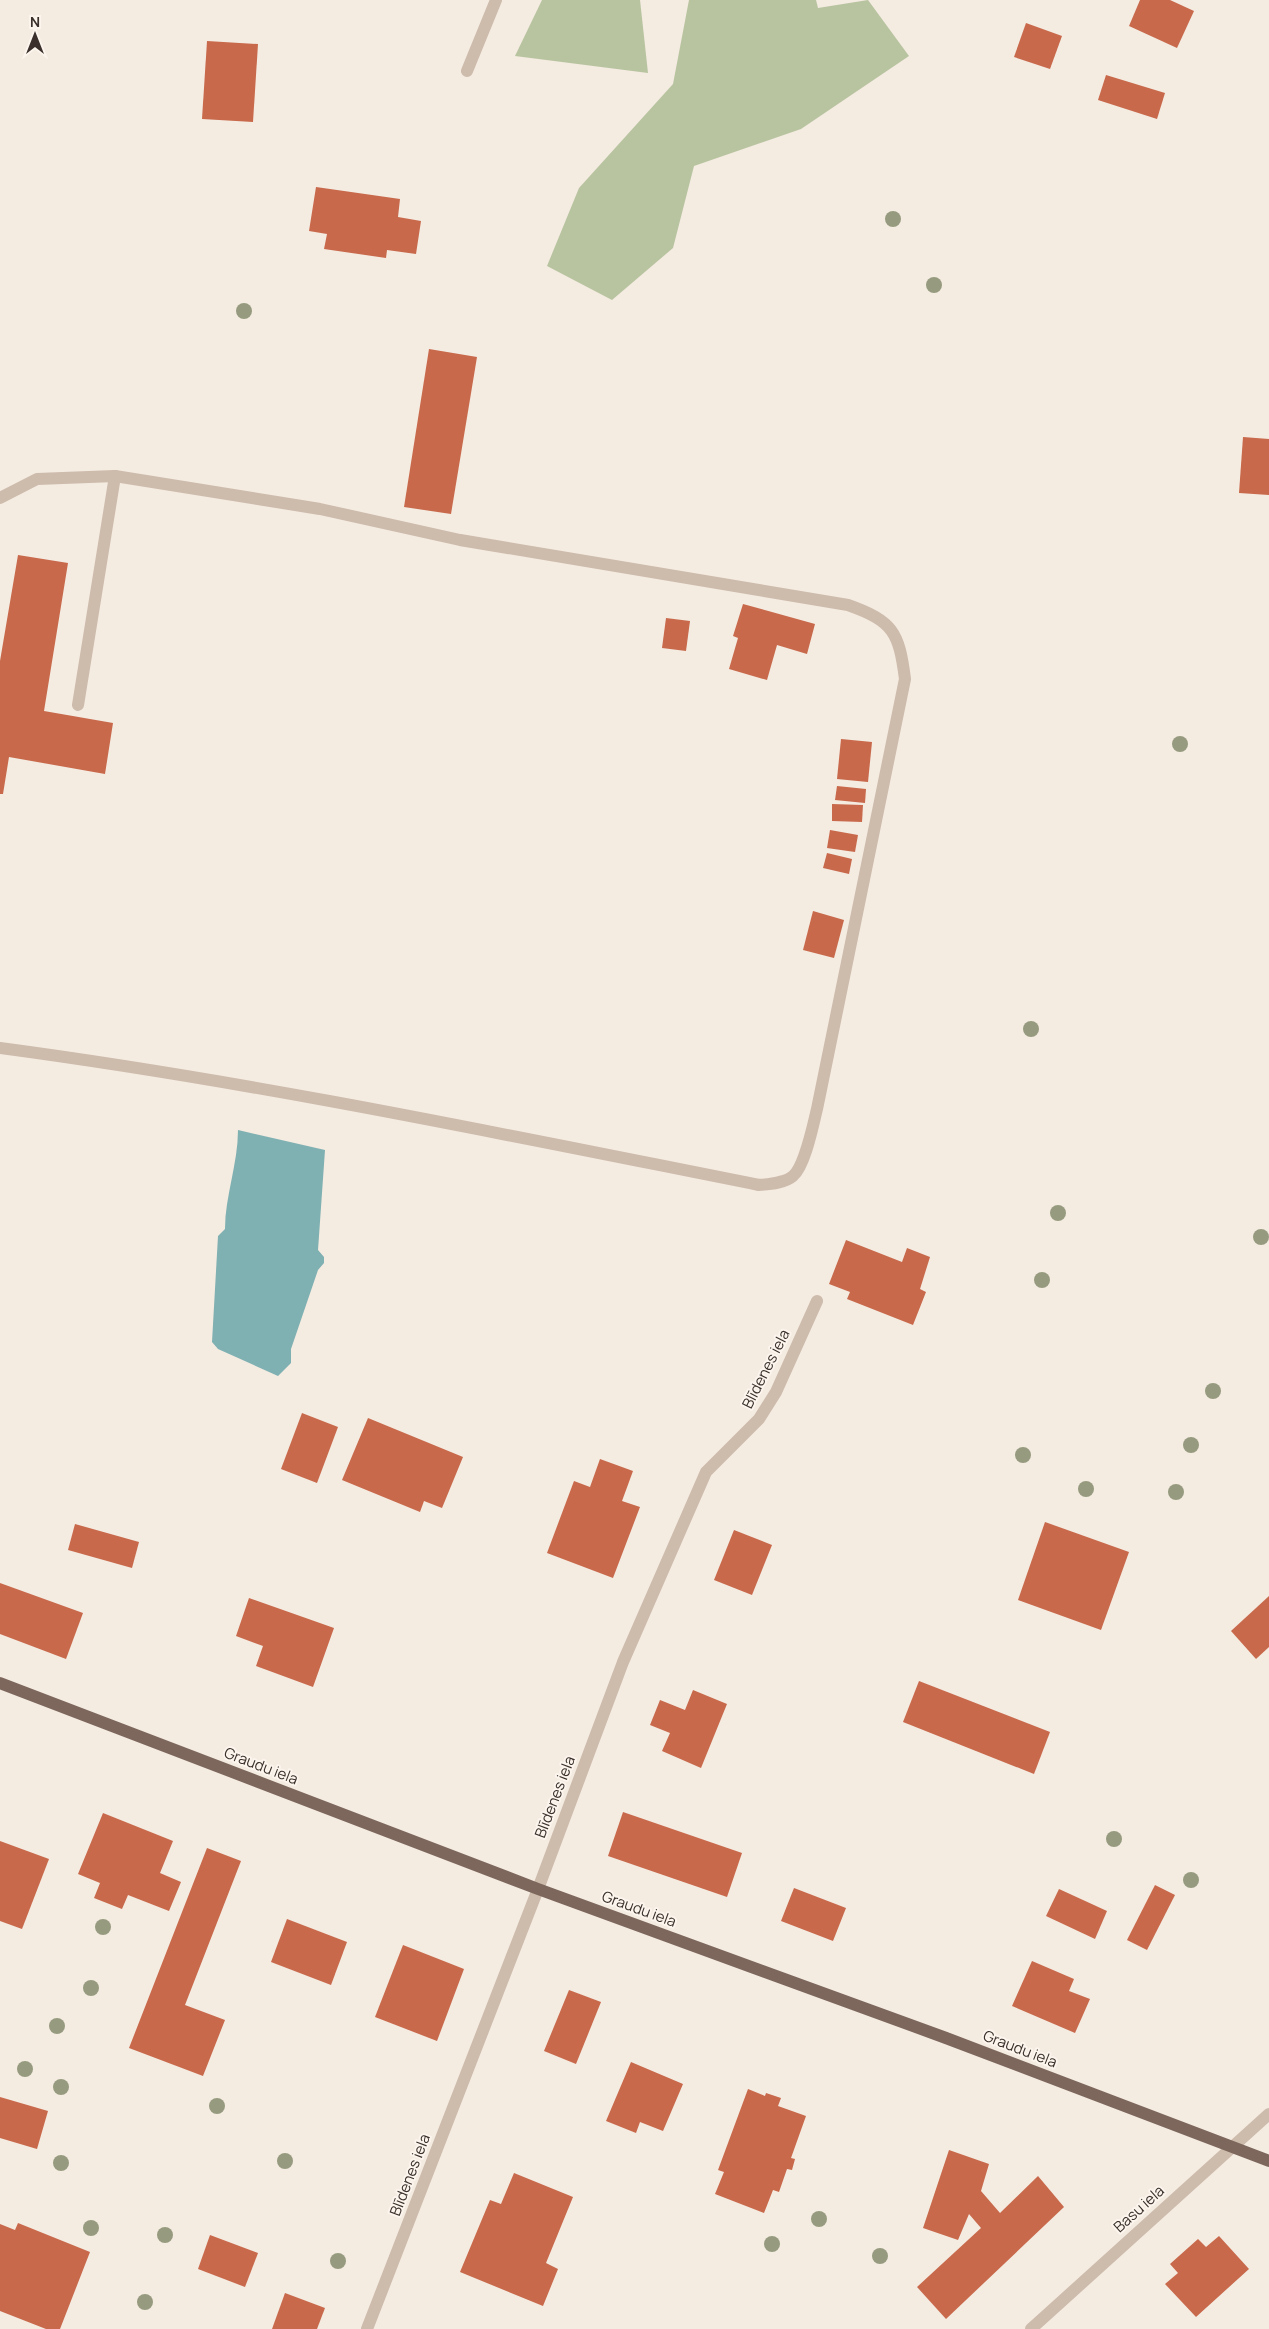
<svg xmlns="http://www.w3.org/2000/svg" width="1269" height="2329" font-family="Manrope,sans-serif">
<rect width="100%" height="100%" fill="#f4ebe1"/>
<g fill="#b8c4a0">
<polygon points="542,0 640,0 648,73 515,56"/>
<polygon points="689,0 816,0 818,8 868,0 909,56 801,129 694,166 673,248 612,300 547,266 579,188 673,84"/>
</g>
<path fill="#7fb0b2" d="M238 1130 325 1150 318 1250 324 1257V1263L318 1270 291 1349V1363L278 1376 218 1349 212 1342 218 1236 225 1229C225 1196 238 1164 238 1130Z"/>
<g fill="#c8694b">
<polygon points="1140,0 1170,0 1194,11 1177,48 1129,26"/>
<polygon points="1026,23 1062,36 1050,69 1014,57"/>
<polygon points="207,41 258,44 253,122 202,119"/>
<polygon points="1106,75 1165,93 1157,119 1098,100"/>
<polygon points="316,187 400,199 398,217 421,221 416,254 387,250 386,258 324,249 327,234 309,231"/>
<polygon points="429,349 477,357 451,514 404,507"/>
<polygon points="1243,437 1269,439 1269,495 1239,493"/>
<polygon points="18,555 68,563 44,711 113,723 105,774 9,757 3,794 0,794 0,661"/>
<polygon points="743,604 815,624 807,654 777,645 767,680 729,669 738,638 733,636"/>
<polygon points="666,618 690,621 686,651 662,648"/>
<polygon points="841,739 872,742 868,782 837,779"/>
<polygon points="837,786 866,789 865,803 835,800"/>
<polygon points="832,804 863,805 862,822 832,821"/>
<polygon points="830,830 858,835 855,852 827,848"/>
<polygon points="827,853 852,859 849,874 823,868"/>
<polygon points="813,911 844,920 834,958 803,950"/>
<polygon points="846,1240 902,1262 907,1248 930,1257 920,1289 926,1292 913,1325 847,1299 850,1292 829,1284"/>
<polygon points="302,1413 338,1427 317,1483 281,1469"/>
<polygon points="368,1418 463,1457 442,1508 424,1501 420,1512 342,1480"/>
<polygon points="600,1459 633,1471 622,1501 640,1507 613,1578 547,1553 574,1481 590,1487"/>
<polygon points="1045,1522 1129,1552 1101,1630 1018,1600"/>
<polygon points="75,1524 139,1542 132,1568 68,1550"/>
<polygon points="734,1530 772,1545 752,1595 714,1580"/>
<polygon points="0,1583 83,1613 66,1659 0,1634"/>
<polygon points="1269,1596 1269,1647 1256,1659 1231,1631"/>
<polygon points="249,1598 334,1628 313,1687 256,1666 263,1646 236,1636"/>
<polygon points="919,1681 1050,1732 1034,1774 903,1722"/>
<polygon points="693,1690 727,1704 701,1768 662,1751 670,1733 650,1725 660,1700 685,1710"/>
<polygon points="623,1812 742,1853 727,1897 608,1856"/>
<polygon points="103,1813 173,1841 160,1873 181,1882 169,1911 128,1895 122,1909 94,1898 100,1883 78,1874"/>
<polygon points="0,1841 49,1859 22,1929 0,1921"/>
<polygon points="207,1848 241,1861 185,2005 225,2020 203,2076 129,2048"/>
<polygon points="1155,1885 1175,1895 1147,1950 1127,1940"/>
<polygon points="794,1888 846,1908 833,1941 781,1921"/>
<polygon points="1059,1889 1107,1911 1095,1939 1046,1916"/>
<polygon points="287,1919 347,1942 331,1985 271,1962"/>
<polygon points="403,1945 464,1969 437,2041 375,2017"/>
<polygon points="1032,1961 1074,1979 1069,1991 1090,1999 1075,2033 1012,2006"/>
<polygon points="569,1990 601,2002 576,2064 544,2051"/>
<polygon points="631,2062 683,2084 663,2131 640,2122 636,2133 606,2121"/>
<polygon points="748,2089 765,2096 766,2093 781,2098 778,2106 806,2116 791,2158 795,2159 792,2170 787,2169 779,2192 773,2190 764,2213 715,2194 724,2172 718,2170"/>
<polygon points="0,2097 48,2111 37,2149 0,2138"/>
<polygon points="949,2150 989,2164 981,2191 1000,2213 1038,2176 1064,2207 946,2319 917,2287 981,2228 969,2214 958,2240 923,2228"/>
<polygon points="514,2173 573,2197 546,2263 558,2269 543,2306 460,2272 490,2200 501,2204"/>
<polygon points="18,2223 90,2252 60,2329 46,2329 0,2311 0,2224 15,2230"/>
<polygon points="210,2235 258,2253 245,2287 198,2269"/>
<polygon points="1219,2236 1249,2269 1196,2317 1165,2284 1178,2273 1170,2264 1198,2239 1206,2247"/>
<polygon points="285,2293 325,2308 317,2329 272,2329"/>
</g>
<g fill="none" stroke-linecap="round" stroke-linejoin="round">
<g stroke="#cdbbac" stroke-width="12">
<polyline points="467,71 496,0"/>
<path d="M0 498 37 479 115 476 320 509 460 540 848 605C893 621 899 632 905 679L817 1109C813 1125 805 1166 793 1176 785 1183 770 1184 759 1185 507 1135 255 1082 0 1048"/>
<polyline points="78,705 115,476"/>
<polyline points="367,2329 538,1889 623,1662 706,1472 759,1419 776,1392 817,1301"/>
<polyline points="1031,2329 1269,2114"/>
</g>
<polyline stroke="#7d675c" stroke-width="12" points="0,1683 538,1889 946,2038 1269,2161"/>
</g>
<g fill="#969b7f">
<circle cx="893" cy="219" r="8"/>
<circle cx="934" cy="285" r="8"/>
<circle cx="244" cy="311" r="8"/>
<circle cx="1180" cy="744" r="8"/>
<circle cx="1031" cy="1029" r="8"/>
<circle cx="1058" cy="1213" r="8"/>
<circle cx="1261" cy="1237" r="8"/>
<circle cx="1042" cy="1280" r="8"/>
<circle cx="1213" cy="1391" r="8"/>
<circle cx="1191" cy="1445" r="8"/>
<circle cx="1023" cy="1455" r="8"/>
<circle cx="1086" cy="1489" r="8"/>
<circle cx="1176" cy="1492" r="8"/>
<circle cx="1114" cy="1839" r="8"/>
<circle cx="1191" cy="1880" r="8"/>
<circle cx="103" cy="1927" r="8"/>
<circle cx="91" cy="1988" r="8"/>
<circle cx="57" cy="2026" r="8"/>
<circle cx="25" cy="2069" r="8"/>
<circle cx="61" cy="2087" r="8"/>
<circle cx="217" cy="2106" r="8"/>
<circle cx="285" cy="2161" r="8"/>
<circle cx="61" cy="2163" r="8"/>
<circle cx="819" cy="2219" r="8"/>
<circle cx="91" cy="2228" r="8"/>
<circle cx="165" cy="2235" r="8"/>
<circle cx="772" cy="2244" r="8"/>
<circle cx="880" cy="2256" r="8"/>
<circle cx="338" cy="2261" r="8"/>
<circle cx="145" cy="2302" r="8"/>
</g>
<g text-anchor="middle" stroke-width="4" stroke-linejoin="round" paint-order="stroke">
<g font-size="15" fill="#3b302b" stroke="#fbf5ee">
<text transform="translate(766 1369) rotate(-63)" y="5">Blīdenes iela</text>
<text transform="translate(261 1766) rotate(21)" y="5">Graudu iela</text>
<text transform="translate(555 1797) rotate(-69)" y="5">Blīdenes iela</text>
<text transform="translate(639 1909) rotate(20)" y="5">Graudu iela</text>
<text transform="translate(1020 2049) rotate(21)" y="5">Graudu iela</text>
<text transform="translate(410 2175) rotate(-69)" y="5">Blīdenes iela</text>
<text transform="translate(1139 2209) rotate(-42)" y="5">Basu iela</text>
</g>
</g>
<g transform="translate(35 35)" stroke="#fbf5ee" stroke-width="4" paint-order="stroke">
<path d="M0-4L9 19L0 12L-9 19Z" fill="#3b302b"/>
<text y="-8" font-size="14" font-weight="bold" text-anchor="middle" fill="#3b302b">N</text>
</g>
</svg>
